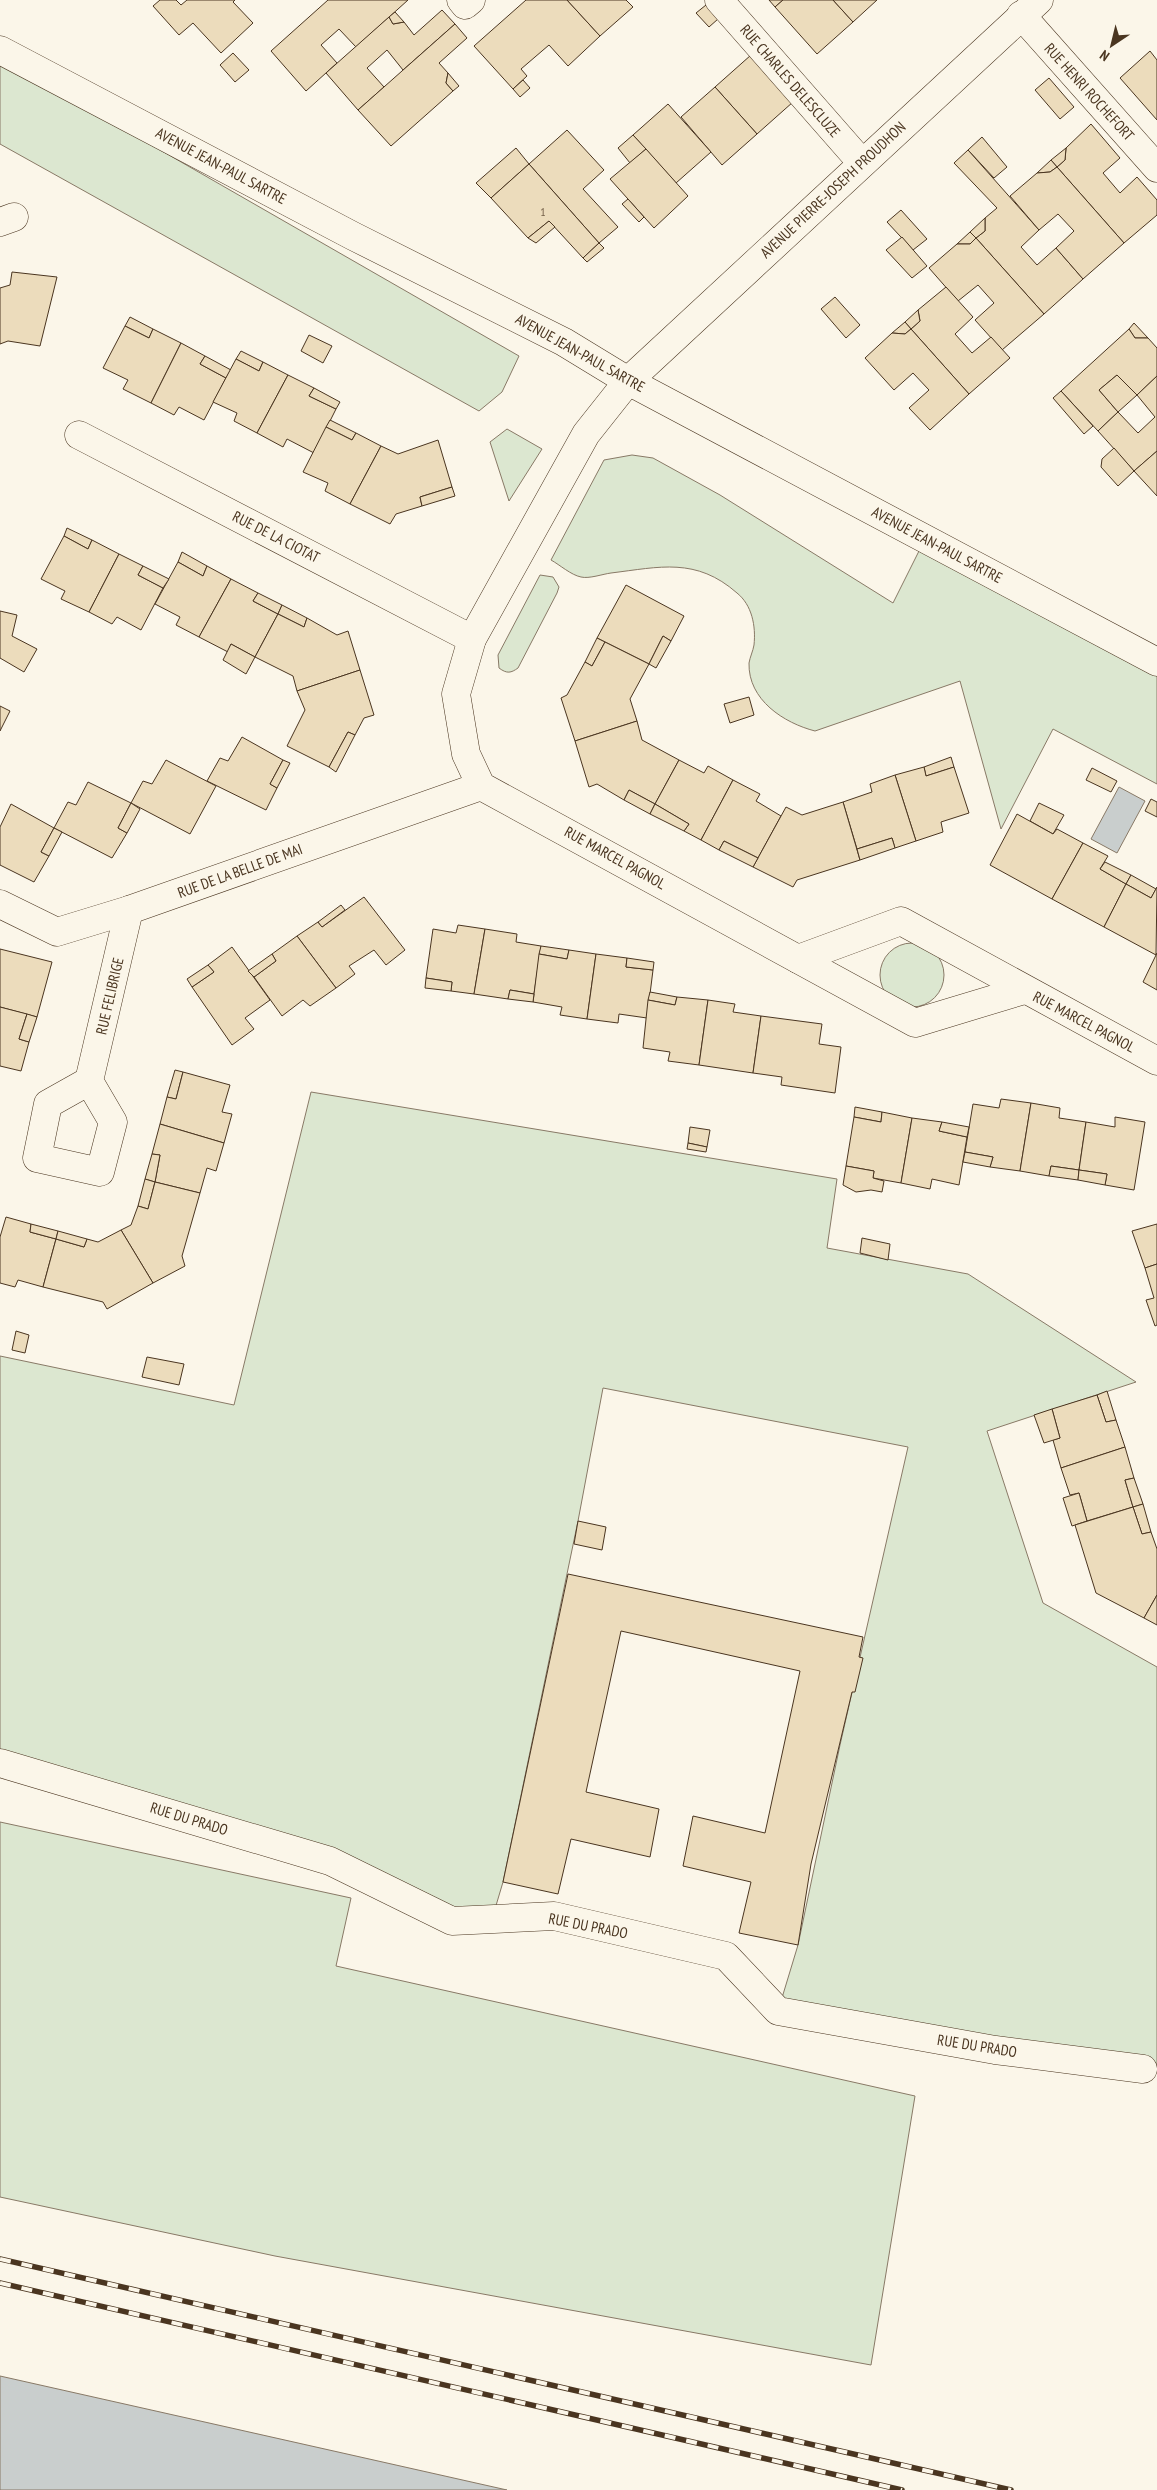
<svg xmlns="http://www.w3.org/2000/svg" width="1157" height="2490" font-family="'PT Sans Narrow',sans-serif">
<rect width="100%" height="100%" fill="#fbf6e9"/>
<g fill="#dce7d0" stroke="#887966">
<polygon points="0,58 519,356 502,392 479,411 0,144"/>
<polygon points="507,429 542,449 509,501 490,442"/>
<path d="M632 455 653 458 720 495 893 603 925 539 1157 662V784L1053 729 1001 829 960 681 815 731C784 723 748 700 749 663 750 657 753 651 754 645 756 626 752 605 737 593 696 557 660 567 611 573 603 574 589 579 581 577 571 575 560 565 551 560L604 460Z"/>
<path d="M540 575 553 577 559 587 557 593 518 668C511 673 507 674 499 668L498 655Z"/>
<circle cx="912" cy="975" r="32"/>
<polygon points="311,1092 837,1179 827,1248 968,1274 1136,1382 987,1431 1043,1603 1157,1667 1157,2070 778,2011 798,1945 840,1745 908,1447 603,1388 578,1521 503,1882 492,1919 452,1921 330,1861 0,1763 0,1356 234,1405"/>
<polygon points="0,1822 351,1898 336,1966 915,2096 871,2365 275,2256 0,2197"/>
</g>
<g fill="#c9cecd" stroke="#887966">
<polygon points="1119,787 1145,801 1117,853 1091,839"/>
<polygon points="0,2376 507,2490 0,2490"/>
</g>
<g fill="#ecdcbc" stroke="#4a3520">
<polygon points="160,0 176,0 181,5 187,0 235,0 233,2 253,23 221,53 193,23 179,35 153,6"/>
<polygon points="328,0 408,0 356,47 339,29 321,45 337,63 306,91 271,51"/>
<polygon points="526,0 567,0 600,36 568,66 549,45 521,69 527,76 513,89 474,46"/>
<polygon points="567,0 626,0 633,7 600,36"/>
<polygon points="769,0 783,0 775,7"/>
<polygon points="783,0 833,0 853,22 817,54 775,7"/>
<polygon points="833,0 877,0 853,22"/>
<polygon points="706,5 718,19 709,27 696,13"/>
<polygon points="442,10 455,24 403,70 387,50 367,68 384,87 358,110 326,73 389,17 393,24 404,22 414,35"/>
<polygon points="395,12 404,22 393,24 389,17"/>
<polygon points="455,24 467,38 439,63 448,73 446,83 453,91 391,146 358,110"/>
<polygon points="1150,51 1157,60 1157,120 1120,78"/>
<polygon points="233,53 249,70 235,82 220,65"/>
<polygon points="751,55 793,102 757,134 715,87"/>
<polygon points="448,73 459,86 453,91 446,83"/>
<polygon points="1049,78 1074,107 1060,119 1035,90"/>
<polygon points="523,80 530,88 520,97 513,89"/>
<polygon points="715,87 757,134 722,165 681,117"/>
<polygon points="668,104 711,152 676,183 633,135"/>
<polygon points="1091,124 1120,158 1103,173 1120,193 1137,177 1157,200 1157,215 1124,243 1057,167 1065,160 1066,148"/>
<polygon points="567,130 604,170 583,189 618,227 599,243 529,164"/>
<polygon points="633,135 646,149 630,163 618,148"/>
<polygon points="982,137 1007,167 994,178 968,150"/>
<polygon points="516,148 529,164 491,198 476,183"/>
<polygon points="1066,148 1065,160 1057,167 1051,160"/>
<polygon points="646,149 688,196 654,228 610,179"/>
<polygon points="968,150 1039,230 1021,247 1037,265 1056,248 1083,279 1044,314 976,238 985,231 985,218 997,208 954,163"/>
<polygon points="1051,160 1057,167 1050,172 1037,173"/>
<polygon points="529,164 599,243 583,258 549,221 528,238 491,198"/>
<polygon points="1057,167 1124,243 1083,279 1056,248 1074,231 1058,214 1039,230 1010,196 1037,173 1050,172"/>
<polygon points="628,199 644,217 639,222 622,204"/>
<polygon points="901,210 927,239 913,250 887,222"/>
<polygon points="985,218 985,231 976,238 970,232"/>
<polygon points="549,221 555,227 536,243 528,238"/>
<polygon points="970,232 976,238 970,244 957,244"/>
<polygon points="902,237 927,266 912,278 886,250"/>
<polygon points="976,238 1044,314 1002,350 975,320 994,303 978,285 958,301 929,268 957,244 970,244"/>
<polygon points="599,243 604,248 587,262 583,258"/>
<polygon points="12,272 57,277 40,346 8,341 0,344 0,288 10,285"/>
<polygon points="946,287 973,317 955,334 972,353 991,337 1010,358 969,394 911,329 920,321 918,310"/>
<polygon points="835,297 860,325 846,338 821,309"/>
<polygon points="918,310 920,321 911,329 905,322"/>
<polygon points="130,317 153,329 149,338 125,326"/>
<polygon points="905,322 911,329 905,334 892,333"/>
<polygon points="1134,323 1148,338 1135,338 1129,329"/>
<polygon points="125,326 149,338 153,329 181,343 151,403 123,389 128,380 103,368"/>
<polygon points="911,329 969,394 930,430 909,408 929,390 913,373 894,390 865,358 892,333 905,334"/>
<polygon points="1129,329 1135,338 1148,338 1157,348 1157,376 1137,395 1117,375 1099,390 1118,412 1098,431 1061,391"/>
<polygon points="309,335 332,346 323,363 301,351"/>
<polygon points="181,343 205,356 200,364 226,378 204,420 179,407 174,415 151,403"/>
<polygon points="241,351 263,362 259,371 236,359"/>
<polygon points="205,356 231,370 226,378 200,364"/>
<polygon points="236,359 259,371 263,362 288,375 257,433 234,421 237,413 213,402"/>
<polygon points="288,375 314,388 309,396 336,409 314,453 287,439 283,447 257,433"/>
<polygon points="1117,375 1137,395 1118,412 1099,390"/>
<polygon points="1157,376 1157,451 1134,471 1098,431 1118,412 1138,433 1155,417 1137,395"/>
<polygon points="314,388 340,402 336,409 309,396"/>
<polygon points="1061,391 1093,426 1084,434 1053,398"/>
<polygon points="330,420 356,433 352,440 326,427"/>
<polygon points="326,427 352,440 356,433 381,446 350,504 325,491 328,483 303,472"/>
<polygon points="438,440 452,487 420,497 422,506 396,514 390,524 350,504 381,446 398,454"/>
<polygon points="1114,448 1134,471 1118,486 1101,467 1102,459"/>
<polygon points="1157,451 1157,496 1134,471"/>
<polygon points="452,487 455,496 422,506 420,497"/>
<polygon points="67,528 92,540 88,549 64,536"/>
<polygon points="64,536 88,549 92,540 119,554 89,612 61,599 65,591 41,579"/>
<polygon points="182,552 207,566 203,576 178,562"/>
<polygon points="119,554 143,566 138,575 163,588 141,630 117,617 112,624 89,612"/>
<polygon points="178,562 203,576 207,566 231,579 199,637 176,625 180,617 155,604"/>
<polygon points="143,566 169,579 163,588 138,575"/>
<polygon points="231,579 258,593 253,601 278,614 255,657 231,644 228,652 199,637"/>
<polygon points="626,585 684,616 671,641 663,636 649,664 597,638"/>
<polygon points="258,593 282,605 278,614 253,601"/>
<polygon points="282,605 307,618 304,627 278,614"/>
<polygon points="0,611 17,615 12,636 37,649 24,672 0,658"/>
<polygon points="278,614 304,627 307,618 337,635 348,631 360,670 297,691 293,676 255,657"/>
<polygon points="663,636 671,641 656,668 649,664"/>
<polygon points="597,638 605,642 592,666 585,662"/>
<polygon points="605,642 649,664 630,699 637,721 575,741 561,698 567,695 585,662 592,666"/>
<polygon points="231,644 255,657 246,674 223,660"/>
<polygon points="360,670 374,715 364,718 355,735 348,732 329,767 287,746 305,710 297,691"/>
<polygon points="749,697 754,715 730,723 724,704"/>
<polygon points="0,706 10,711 0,731"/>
<polygon points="637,721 642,740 679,760 655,804 629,790 624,800 597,784 589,787 575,741"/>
<polygon points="348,732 355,735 336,772 329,767"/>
<polygon points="242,737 283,760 270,784 277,788 266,810 207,781 220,758 228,761"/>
<polygon points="951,757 954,767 926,776 924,767"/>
<polygon points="166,760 216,786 190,834 131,803 143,781 152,784"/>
<polygon points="283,760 290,763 277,788 270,784"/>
<polygon points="679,760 704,773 708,766 733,780 701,840 684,831 689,824 655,804"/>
<polygon points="924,767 926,776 954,767 969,813 941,822 943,832 916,841 895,775"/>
<polygon points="1092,768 1117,781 1111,792 1086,780"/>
<polygon points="895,775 916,841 895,848 892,838 857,849 843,802 872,792 870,784"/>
<polygon points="733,780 760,794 756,801 781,816 758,858 724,841 719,850 701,840"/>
<polygon points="88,782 131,803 118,828 127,833 112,858 54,828 68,802 76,805"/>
<polygon points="629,790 655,804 650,814 624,800"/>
<polygon points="1151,799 1157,802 1157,817 1145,811"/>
<polygon points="843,802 860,860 797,880 793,887 753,867 786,807 802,815"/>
<polygon points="131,803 140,809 127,833 118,828"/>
<polygon points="1039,803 1064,815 1053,834 1030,821"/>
<polygon points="11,804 54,828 41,852 49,856 34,882 0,865 0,827"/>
<polygon points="655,804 689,824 684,831 650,814"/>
<polygon points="1017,814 1053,834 1057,829 1083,843 1052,899 990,865"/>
<polygon points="54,828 62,832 49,856 41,852"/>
<polygon points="892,838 895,848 860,860 857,849"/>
<polygon points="724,841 758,858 753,867 719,850"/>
<polygon points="1083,843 1108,856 1100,869 1126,884 1104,927 1052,899"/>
<polygon points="1105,862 1131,875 1126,884 1100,869"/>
<polygon points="1131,875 1156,889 1151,898 1126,884"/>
<polygon points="1126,884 1151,898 1157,887 1156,955 1104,927"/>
<polygon points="364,897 405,950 386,965 374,950 349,966 355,974 336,988 297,936 318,922 322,927"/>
<polygon points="341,905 345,910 322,927 318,922"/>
<polygon points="458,925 485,929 474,994 451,991 452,982 426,978 433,929 456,933"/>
<polygon points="485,929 517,934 516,942 541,946 534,994 510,990 508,999 474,994"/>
<polygon points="297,936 336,988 310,1006 303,1000 282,1016 254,977 276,961 272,954"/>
<polygon points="541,946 569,950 567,959 539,954"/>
<polygon points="232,947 270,1000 245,1018 254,1029 232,1045 192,987 214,972 208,965"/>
<polygon points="0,949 52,962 37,1017 0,1007"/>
<polygon points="569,950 596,954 587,1019 560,1015 562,1007 533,1002 539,954 567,959"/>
<polygon points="1157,953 1157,990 1143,982"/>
<polygon points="272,954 276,961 254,977 248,971"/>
<polygon points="596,954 627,958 626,967 653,970 647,1018 619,1014 618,1023 587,1019"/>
<polygon points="627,958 654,962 653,970 626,967"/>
<polygon points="208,965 214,972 192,987 187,979"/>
<polygon points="426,978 452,982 451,991 425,988"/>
<polygon points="510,990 534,994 533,1002 508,999"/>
<polygon points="650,992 677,997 675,1005 648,1000"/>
<polygon points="677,997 708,1000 699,1065 668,1061 670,1052 643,1048 648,1000 675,1005"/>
<polygon points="708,1000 735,1004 733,1012 761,1016 753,1073 699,1065"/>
<polygon points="0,1007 27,1014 19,1039 29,1042 21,1071 0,1066"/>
<polygon points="27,1014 37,1017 29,1042 19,1039"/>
<polygon points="761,1016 822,1024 819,1044 841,1047 835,1093 781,1085 782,1077 753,1073"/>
<polygon points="175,1070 183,1072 176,1099 167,1097"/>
<polygon points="183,1072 230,1085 222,1112 232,1114 224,1143 160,1124 167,1097 176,1099"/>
<polygon points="1001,1099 1031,1103 1020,1171 990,1167 993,1157 965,1152 973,1104 999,1108"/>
<polygon points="1031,1103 1060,1108 1059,1118 1086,1122 1079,1170 1051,1166 1049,1176 1020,1171"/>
<polygon points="855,1107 882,1112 881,1122 854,1117"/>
<polygon points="882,1112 912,1118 901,1183 873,1178 874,1171 846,1166 854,1117 881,1122"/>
<polygon points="1115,1117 1145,1122 1134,1190 1105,1185 1107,1174 1079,1170 1086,1122 1115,1127"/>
<polygon points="912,1118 942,1122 939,1131 967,1137 959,1185 932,1179 930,1189 901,1183"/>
<polygon points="942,1122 969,1127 967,1137 939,1131"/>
<polygon points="160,1124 224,1143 216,1171 207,1168 200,1193 155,1182 160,1155 152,1154"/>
<polygon points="690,1127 710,1130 707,1147 688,1143"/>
<polygon points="688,1143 707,1147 706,1152 687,1149"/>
<polygon points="965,1152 993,1157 990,1167 963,1162"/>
<polygon points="152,1154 160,1155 155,1182 145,1179"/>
<polygon points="846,1166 874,1171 873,1178 884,1181 882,1192 871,1190 856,1192 843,1185"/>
<polygon points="1051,1166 1079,1170 1078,1180 1049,1176"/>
<polygon points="1079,1170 1107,1174 1105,1185 1078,1180"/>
<polygon points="145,1179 155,1182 148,1209 138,1206"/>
<polygon points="155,1182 200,1193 182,1256 185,1266 153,1283 121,1230 131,1225 138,1206 148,1209"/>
<polygon points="6,1217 31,1224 30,1232 56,1239 43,1287 18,1280 15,1287 0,1283 0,1237"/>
<polygon points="31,1224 58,1231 56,1239 30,1232"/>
<polygon points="1157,1224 1157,1264 1145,1268 1132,1231"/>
<polygon points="121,1230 153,1283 107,1309 103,1302 43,1287 56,1239 84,1247 87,1239 98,1242"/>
<polygon points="58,1231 87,1239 84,1247 56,1239"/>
<polygon points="862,1238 890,1244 888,1260 860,1253"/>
<polygon points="1157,1264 1157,1325 1155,1326 1146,1300 1154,1298 1145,1268"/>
<polygon points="16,1331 29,1335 25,1353 12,1350"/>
<polygon points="147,1357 184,1364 179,1385 142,1377"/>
<polygon points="1107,1391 1116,1420 1106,1422 1097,1395"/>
<polygon points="1097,1395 1106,1422 1116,1420 1125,1447 1061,1468 1053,1440 1060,1438 1052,1409"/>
<polygon points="1052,1409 1060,1438 1044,1443 1034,1415"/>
<polygon points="1125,1447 1134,1478 1125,1480 1133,1507 1087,1521 1079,1493 1070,1495 1061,1468"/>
<polygon points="1134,1478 1143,1504 1133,1507 1125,1480"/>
<polygon points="1079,1493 1087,1521 1072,1526 1063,1498"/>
<polygon points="1143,1504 1151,1532 1142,1534 1133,1507"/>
<polygon points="1133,1507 1142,1534 1151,1532 1157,1549 1157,1595 1144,1618 1096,1593 1075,1525"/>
<polygon points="578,1521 606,1527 602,1550 574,1544"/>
<polygon points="568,1574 863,1637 859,1657 863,1658 855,1692 852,1692 811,1864 798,1945 739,1933 751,1882 683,1866 693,1816 765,1833 800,1671 621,1631 586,1792 659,1809 650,1857 571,1839 558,1894 503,1882"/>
<polygon points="1157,1595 1157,1625 1144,1618"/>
</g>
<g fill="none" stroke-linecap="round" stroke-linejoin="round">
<defs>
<g id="minor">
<polyline points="461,0 465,5 471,0"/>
<polyline points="719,0 862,163"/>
<polyline points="1021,15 1157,168"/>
<polyline points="0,222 14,217"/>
<polyline points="79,435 472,639"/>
<polyline points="0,904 57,932 129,910 481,786"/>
<polyline points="798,959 901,921 1157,1061"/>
<polyline points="1024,990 915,1023 481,786 466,754 456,694 472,639 586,434 628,381 1039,0"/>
<polyline points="89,1081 48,1104 37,1158 100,1172 113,1122 89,1081 129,910"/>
<polyline points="0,1763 330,1861 452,1921 554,1916 726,1956 778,2011 995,2050 1143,2069"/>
</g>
<polyline id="secondary" points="0,50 353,236 564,342 628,381 1157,662"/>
</defs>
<use href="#minor" stroke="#4a3520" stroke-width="29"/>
<use href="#secondary" stroke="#4a3520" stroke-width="29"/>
<use href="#minor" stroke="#fbf6e9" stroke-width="28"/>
<use href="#secondary" stroke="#fbf6e9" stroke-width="28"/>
<defs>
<g id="rail">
<polyline points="0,2259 1011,2490"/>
<polyline points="0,2283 902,2490"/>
</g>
</defs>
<use href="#rail" stroke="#4a3520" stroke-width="5.5"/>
<use href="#rail" stroke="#fbf6e9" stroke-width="4" stroke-dasharray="11" stroke-linecap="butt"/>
</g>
<g text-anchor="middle" stroke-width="4" stroke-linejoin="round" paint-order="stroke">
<g font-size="12" fill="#725f47">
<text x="543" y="216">1</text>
</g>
<g font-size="15" fill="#4a3520" stroke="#fbf6e9">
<text transform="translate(790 81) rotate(49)" y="5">RUE CHARLES DELESCLUZE</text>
<text transform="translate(1089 92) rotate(48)" y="5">RUE HENRI ROCHEFORT</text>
<text transform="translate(221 166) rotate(28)" y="5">AVENUE JEAN-PAUL SARTRE</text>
<text transform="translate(833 190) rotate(-43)" y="5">AVENUE PIERRE-JOSEPH PROUDHON</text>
<text transform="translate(580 353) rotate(29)" y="5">AVENUE JEAN-PAUL SARTRE</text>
<text transform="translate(276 537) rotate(27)" y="5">RUE DE LA CIOTAT</text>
<text transform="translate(937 545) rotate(28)" y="5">AVENUE JEAN-PAUL SARTRE</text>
<text transform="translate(615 858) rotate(29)" y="5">RUE MARCEL PAGNOL</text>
<text transform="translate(240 871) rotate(-20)" y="5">RUE DE LA BELLE DE MAI</text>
<text transform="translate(110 996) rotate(-77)" y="5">RUE FELIBRIGE</text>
<text transform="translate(1084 1022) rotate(28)" y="5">RUE MARCEL PAGNOL</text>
<text transform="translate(189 1819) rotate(17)" y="5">RUE DU PRADO</text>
<text transform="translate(588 1926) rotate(11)" y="5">RUE DU PRADO</text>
<text transform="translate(977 2046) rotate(9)" y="5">RUE DU PRADO</text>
</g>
</g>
<g transform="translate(1112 45) rotate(215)" stroke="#fbf6e9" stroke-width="4" paint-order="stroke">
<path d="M0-4L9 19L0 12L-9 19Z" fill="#4a3520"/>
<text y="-8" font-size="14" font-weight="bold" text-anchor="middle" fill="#4a3520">N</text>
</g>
</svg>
